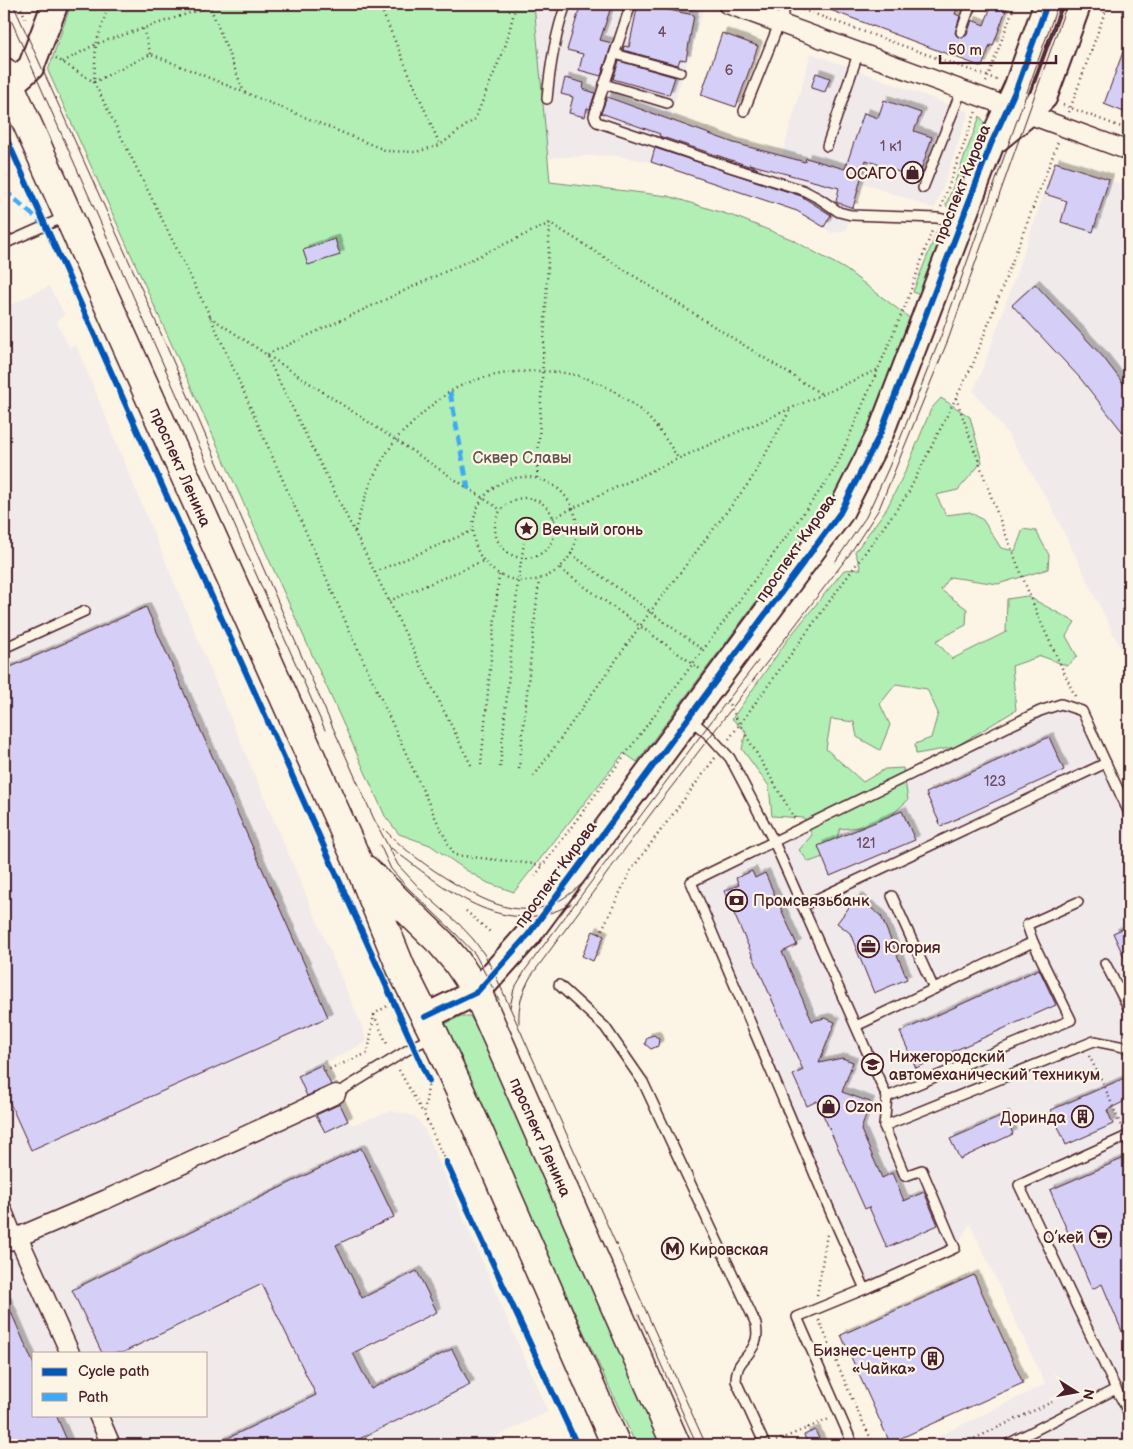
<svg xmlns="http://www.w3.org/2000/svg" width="1133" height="1449" font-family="'Balsamiq Sans',sans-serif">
<defs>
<filter id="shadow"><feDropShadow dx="4.5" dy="-4.5" stdDeviation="0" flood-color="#0004"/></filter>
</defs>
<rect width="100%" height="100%" fill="#fcf5e5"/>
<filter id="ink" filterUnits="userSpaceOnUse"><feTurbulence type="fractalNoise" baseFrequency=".02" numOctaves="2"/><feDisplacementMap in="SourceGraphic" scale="10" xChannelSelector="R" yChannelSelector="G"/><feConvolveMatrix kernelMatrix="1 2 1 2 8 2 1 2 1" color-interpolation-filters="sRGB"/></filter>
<g filter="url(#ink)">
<g fill="#f0eaeb" fill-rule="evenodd">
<polygon points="534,4 692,4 704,8 669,120 734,143 782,155 811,53 969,112 935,209 860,182 846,230 832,233 797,211 651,162 610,155 547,158"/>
<polygon points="1055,162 1109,179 1129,188 1129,666 1050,504 1007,433 973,391 981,373 999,323"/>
<path d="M49 286 65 315 57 320 58 324 69 347 76 345 228 712 364 1031 366 1042 322 1065 351 1125 392 1111 415 1116 425 1130 548 1412 479 1445H4V308ZM34 1353H206V1415H34Z"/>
<polygon points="1061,704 1082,711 1129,813 1129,1445 921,1445 1045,1384 970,1224 955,1248 865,1289 691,882"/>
</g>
<g fill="#b1efb5" stroke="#7e8770">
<path d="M71 4H534L550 182 668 196 736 217 791 239 845 269 911 319C887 379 866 442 833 498L637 762 624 753 514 892 488 883 466 870 430 845 399 834 385 816 48 71Z"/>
<polygon points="980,116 984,122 984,129 955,204 948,208 946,205"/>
<polygon points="942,228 944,230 944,235 920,295 913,292 938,229"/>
<polygon points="941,398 970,417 982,462 958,490 936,495 946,515 970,512 983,520 1001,548 1015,551 1023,529 1036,531 1049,555 1048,569 998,584 950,577 941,590 967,609 966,625 936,641 952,659 1006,632 1007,599 1027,596 1075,622 1066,636 1077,656 1068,666 1041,656 1012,666 1016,710 955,747 916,754 915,744 931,738 938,713 927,689 896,684 880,704 890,725 880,750 857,737 854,722 831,719 826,749 863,782 885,769 903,768 908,800 881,825 840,829 831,854 809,862 799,850 812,835 804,818 772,816 769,786 742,749 746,731 732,719 788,639 844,570 861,569 855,552 887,508 907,468 931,409"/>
<polygon points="461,1016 470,1016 488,1047 661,1438 660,1445 636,1445 443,1028 445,1024"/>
</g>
<g fill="#d5cff8" stroke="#4a1f2b" filter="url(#shadow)">
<polygon points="581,4 612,4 600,40 612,43 601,76 579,70 583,54 567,50"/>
<polygon points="638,4 694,15 686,60 680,59 678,65 623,50 624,46 629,47"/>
<polygon points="817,4 959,4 955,14 960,16 955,33 957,36 962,38 967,35 972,20 984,25 992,4 1008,4 993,46 990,45 982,67 817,5"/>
<polygon points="722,33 758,46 736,107 701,95"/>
<polygon points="1128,38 1129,38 1129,114 1104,104"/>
<polygon points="619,61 675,77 669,95 613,79"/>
<polygon points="816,73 830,78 825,92 811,88"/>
<polygon points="565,78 584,83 583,89 595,93 590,109 587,108 585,117 569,113 573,97 561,94"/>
<polygon points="607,97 734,143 805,162 806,158 845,169 864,113 878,118 884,100 921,113 914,131 932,137 918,179 866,160 853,208 836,202 839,188 749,164 758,169 659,136 660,134 601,113"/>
<polygon points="655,148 801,196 831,215 824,227 797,211 651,162"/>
<polygon points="1055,162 1109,179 1093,232 1061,222 1067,201 1045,194"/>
<polygon points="335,239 340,255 308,265 303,250"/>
<polygon points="1035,284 1103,357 1129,391 1129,440 1080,378 1012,305"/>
<polygon points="146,607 328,1017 31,1150 4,1090 4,670"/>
<polygon points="1049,737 1064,770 941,826 926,793"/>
<polygon points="902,811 915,840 830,876 818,846"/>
<polygon points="752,871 755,878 765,873 797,945 782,952 812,1021 825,1018 835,1022 819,1063 842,1058 853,1062 842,1092 870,1102 861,1130 882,1178 892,1173 904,1201 924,1192 938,1225 887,1248 869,1207 865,1209 817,1101 807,1106 793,1075 803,1070 724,891 739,885 736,878"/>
<polygon points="857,897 881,916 907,979 874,993 850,933 837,923"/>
<polygon points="1129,926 1129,968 1113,933"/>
<polygon points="593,931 604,936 593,961 582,956"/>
<polygon points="1039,969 1056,1005 916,1068 900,1032"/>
<polygon points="654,1035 659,1039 658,1046 651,1049 645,1044 647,1037"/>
<polygon points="321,1065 331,1085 307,1096 298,1076"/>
<polygon points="1129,1076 1129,1099 1107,1110 1113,1124 1066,1145 1051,1110"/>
<polygon points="340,1104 348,1121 325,1132 316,1115"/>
<polygon points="1005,1115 1013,1134 960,1159 950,1139"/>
<polygon points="361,1148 394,1217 336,1245 362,1298 417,1271 437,1312 353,1353 371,1389 452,1349 470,1385 347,1445 214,1445 316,1395 262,1284 122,1353 102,1353 72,1290"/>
<polygon points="1129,1156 1129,1348 1102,1284 1092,1289 1050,1190"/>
<polygon points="974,1275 1023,1383 890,1443 841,1335"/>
<polygon points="4,1296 34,1365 34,1415 56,1415 69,1445 4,1445"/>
<polygon points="815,1430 822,1445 808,1445 804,1435"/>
</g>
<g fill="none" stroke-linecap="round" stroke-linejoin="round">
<defs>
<g id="lane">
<polyline points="631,4 594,116 597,122 733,168 803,190 820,199 839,212 851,215 937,218 958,222"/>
<polyline points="961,32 971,4"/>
<polyline points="615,54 680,72"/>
<polyline points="604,84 667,103"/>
<path d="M547 99C550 66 555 35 566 4"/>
<polyline points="744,111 787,4"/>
<polyline points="827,146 859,51"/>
<polyline points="923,188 962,89"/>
<polyline points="4,244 67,216"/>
<polyline points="4,648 85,611"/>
<polyline points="690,719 710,736 730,758 774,842 887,1097 884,1126 905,1176 922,1170 955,1248 865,1289 831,1213 691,882 1040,711 1061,704 1082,711 1129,813"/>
<polyline points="892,896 934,989"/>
<polyline points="802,906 1106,763"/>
<polyline points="1033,942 1027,925 1078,902"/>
<polyline points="1105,963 1129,1009"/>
<path d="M559 985 605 1027 643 1082 756 1324C757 1331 758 1338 754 1345 747 1360 736 1361 736 1381L765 1445"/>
<polyline points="856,1026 1033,942 1071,1020 887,1097"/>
<polyline points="336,1094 414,1046 433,1037"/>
<polyline points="884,1126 1094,1041 1129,1048"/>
<polyline points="4,1202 18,1237"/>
<polyline points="1116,1389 1019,1185 1125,1137"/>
<polyline points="853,1445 797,1317 865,1289"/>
<polyline points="1006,1445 1116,1389 1129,1413"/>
</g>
<g id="street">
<polyline points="727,4 1129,151"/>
<polyline points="18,1237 70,1353"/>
<polyline points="4,1243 107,1199 336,1094"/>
<polyline points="98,1415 111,1445"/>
</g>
<g id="secondary">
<polyline points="10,85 31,67 55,4"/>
<polyline points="997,139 1028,113 1044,97 1078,4"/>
<polyline points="425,1017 477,992 528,935 840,513 881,432 991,144 1017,87 1047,4"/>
</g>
<g id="primary">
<polyline points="4,72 358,862 401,968 435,1036 478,1130 616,1445"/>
<polyline points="366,870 441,943 457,962 477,992 676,1445"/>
</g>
</defs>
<use href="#lane" stroke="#4a1f2b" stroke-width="12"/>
<use href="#street" stroke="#4a1f2b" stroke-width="21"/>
<use href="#secondary" stroke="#4a1f2b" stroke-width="29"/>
<use href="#primary" stroke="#4a1f2b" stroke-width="31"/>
<g stroke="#4a1f2b" stroke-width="2.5" stroke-dasharray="1 4" stroke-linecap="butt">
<polyline points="19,4 27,21"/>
<polyline points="109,4 96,44 94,82 210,316 348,627 436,819 454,855 543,865 703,650 824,485 836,467 906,304 933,228"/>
<polyline points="209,4 244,92"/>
<polyline points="379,4 440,145"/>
<polyline points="798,8 998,80"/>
<polyline points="143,29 151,54"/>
<polyline points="56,58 94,82"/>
<polyline points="63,62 96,44 217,4"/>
<polyline points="94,82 151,54 387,151 416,152 440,145 475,119 506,44 516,4"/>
<polyline points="986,82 1015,4"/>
<polyline points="1063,105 1129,130"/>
<polyline points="1069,112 1108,4"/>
<polyline points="941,207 976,111"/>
<polyline points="210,317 501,510"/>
<polyline points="956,398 996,510 1038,616 1075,696"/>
<circle cx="525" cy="529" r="52"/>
<polyline points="537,478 550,223"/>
<circle cx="525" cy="528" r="30"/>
<path d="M553 518C660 465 770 418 879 369"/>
<path d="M355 531C364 497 374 469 395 441 399 435 405 430 411 425 422 413 435 402 448 393 480 372 534 367 570 374 593 378 616 391 635 406 653 419 666 439 678 458"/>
<polyline points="571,554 703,650"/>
<polyline points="560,569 700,669"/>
<polyline points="375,572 472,531"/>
<polyline points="389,601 483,561"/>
<polyline points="727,700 740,725 795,819"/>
<polyline points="729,739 907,495 973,364 1058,142"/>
<polyline points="471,765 266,355 550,223 823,395"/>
<polyline points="481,765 499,575"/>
<polyline points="500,767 518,581 524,543"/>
<polyline points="519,769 539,580"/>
<polyline points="534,776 650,612 751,480 790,410"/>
<polyline points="535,876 543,865"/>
<polyline points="466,911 490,932"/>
<polyline points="600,934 631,870 715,758"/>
<polyline points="374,1015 388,1046"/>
<polyline points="1089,1056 1103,1083 1121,1126"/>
<polyline points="399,1070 423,1113"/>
<polyline points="325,1071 368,1053 374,1014 394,1002"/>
<polyline points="429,1081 424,1114 446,1162"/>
<polyline points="817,1295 827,1234"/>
<polyline points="819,1320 856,1408 874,1445"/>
<polyline points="808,1427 811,1432"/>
<polyline points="776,1441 829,1419"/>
<polyline points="961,1445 1052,1402"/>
</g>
<use href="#lane" stroke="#fcf5e5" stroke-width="9"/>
<use href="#street" stroke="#fcf5e5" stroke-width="18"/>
<use href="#secondary" stroke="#fcf5e5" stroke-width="25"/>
<use href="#primary" stroke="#fcf5e5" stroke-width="28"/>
<g stroke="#4a1f2b" stroke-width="1">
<polyline points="4,4 325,730"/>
<polyline points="13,4 142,290 330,721 374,819 398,865 428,897 459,924 473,939 484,954 494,972 706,1445"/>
<polyline points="835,562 866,517 889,467 941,336 1058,4"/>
<path d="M384 829C408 856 475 902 511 908 522 910 538 910 549 905 562 901 574 891 584 882"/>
<polyline points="380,845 391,869 407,887 456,934 475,954 499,1000"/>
<path d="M391 848C444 887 503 942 571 904"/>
<polyline points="510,1007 514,989 526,969 704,731 758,661"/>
<path d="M519 1023C518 1005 522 992 531 976L650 815 849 555 879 509 948 340 1067 4"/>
<polyline points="639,1315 697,1445"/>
</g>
<g stroke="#3fa9f5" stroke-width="5" stroke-dasharray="10 5" stroke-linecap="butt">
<polyline points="4,190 42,223"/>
<polyline points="450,392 468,489"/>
</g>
<defs>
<g id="cycleway">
<polyline points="4,133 429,1081"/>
<polyline points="425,1017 477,992 528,935 840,513 881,432 991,144 1017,87 1047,4"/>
<polyline points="446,1162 577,1445"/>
</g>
</defs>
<use href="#cycleway" stroke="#fcf5e5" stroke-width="9"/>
<use href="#cycleway" stroke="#0057b8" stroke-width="6"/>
</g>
</g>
<defs>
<symbol id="shop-ring" viewBox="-11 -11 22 22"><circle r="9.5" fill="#fcf5e5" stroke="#4a1f2b" stroke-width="1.5"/><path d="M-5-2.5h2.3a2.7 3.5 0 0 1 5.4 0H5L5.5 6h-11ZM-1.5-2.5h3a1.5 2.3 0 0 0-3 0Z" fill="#4a1f2b"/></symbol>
<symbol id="sight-ring" viewBox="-11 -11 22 22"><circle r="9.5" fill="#fcf5e5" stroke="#4a1f2b" stroke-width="1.5"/><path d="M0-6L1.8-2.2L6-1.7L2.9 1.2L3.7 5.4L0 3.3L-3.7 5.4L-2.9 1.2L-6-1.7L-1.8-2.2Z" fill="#4a1f2b"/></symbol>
<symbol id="bank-ring" viewBox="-11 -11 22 22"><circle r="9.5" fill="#fcf5e5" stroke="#4a1f2b" stroke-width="1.5"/><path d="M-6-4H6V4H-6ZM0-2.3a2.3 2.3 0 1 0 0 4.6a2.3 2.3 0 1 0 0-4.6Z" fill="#4a1f2b"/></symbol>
<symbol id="office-ring" viewBox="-11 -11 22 22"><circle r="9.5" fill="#fcf5e5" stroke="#4a1f2b" stroke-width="1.5"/><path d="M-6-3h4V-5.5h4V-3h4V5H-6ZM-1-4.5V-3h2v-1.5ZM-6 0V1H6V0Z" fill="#4a1f2b"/></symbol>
<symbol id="university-ring" viewBox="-11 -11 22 22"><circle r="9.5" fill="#fcf5e5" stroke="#4a1f2b" stroke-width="1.5"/><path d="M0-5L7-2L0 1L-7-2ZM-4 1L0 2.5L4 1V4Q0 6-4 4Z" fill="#4a1f2b"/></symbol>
<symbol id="building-ring" viewBox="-11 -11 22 22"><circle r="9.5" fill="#fcf5e5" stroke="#4a1f2b" stroke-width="1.5"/><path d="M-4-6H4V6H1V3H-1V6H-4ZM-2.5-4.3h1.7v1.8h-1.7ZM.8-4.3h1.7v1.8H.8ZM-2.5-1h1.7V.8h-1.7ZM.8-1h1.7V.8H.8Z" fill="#4a1f2b"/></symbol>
<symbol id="supermarket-ring" viewBox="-11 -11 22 22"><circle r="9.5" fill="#fcf5e5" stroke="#4a1f2b" stroke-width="1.5"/><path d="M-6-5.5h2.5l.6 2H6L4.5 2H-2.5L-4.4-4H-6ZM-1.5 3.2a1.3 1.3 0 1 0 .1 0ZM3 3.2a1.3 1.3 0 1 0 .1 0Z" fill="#4a1f2b"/></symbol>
<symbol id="metro-ring" viewBox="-11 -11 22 22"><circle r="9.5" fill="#fcf5e5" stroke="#4a1f2b" stroke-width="1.5"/><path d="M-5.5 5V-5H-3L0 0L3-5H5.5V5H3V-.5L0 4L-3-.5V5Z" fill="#4a1f2b"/></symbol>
</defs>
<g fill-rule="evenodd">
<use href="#shop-ring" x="900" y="160" width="25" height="25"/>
<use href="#sight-ring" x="514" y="516" width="25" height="25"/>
<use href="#bank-ring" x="724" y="888" width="25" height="25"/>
<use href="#office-ring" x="856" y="934" width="25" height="25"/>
<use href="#university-ring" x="860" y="1052" width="25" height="25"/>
<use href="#shop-ring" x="816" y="1094" width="25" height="25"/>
<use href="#building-ring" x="1070" y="1104" width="25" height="25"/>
<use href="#supermarket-ring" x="1088" y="1224" width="25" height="25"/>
<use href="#metro-ring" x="660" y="1236" width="25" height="25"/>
<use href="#building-ring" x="920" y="1346" width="25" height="25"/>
</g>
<g text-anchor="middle" stroke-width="4.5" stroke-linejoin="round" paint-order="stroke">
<g font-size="14" fill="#6d4b5e">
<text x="662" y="37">4</text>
<text x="729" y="75">6</text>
<text x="891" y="151">1 к1</text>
<text x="995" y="786">123</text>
<text x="866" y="848">121</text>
</g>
<g font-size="16" fill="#4a1f2b" stroke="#fcf5e5" text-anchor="start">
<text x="897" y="179" text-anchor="end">ОСАГО</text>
<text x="542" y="535">Вечный огонь</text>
<text x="753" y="906">Промсвязьбанк</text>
<text x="884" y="953">Югория</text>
<text x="889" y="1062">Нижегородский<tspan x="889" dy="18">автомеханический техникум</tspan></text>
<text x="845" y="1112">Ozon</text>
<text x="1066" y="1123" text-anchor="end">Доринда</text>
<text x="1084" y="1243" text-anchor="end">О’кей</text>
<text x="689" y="1255">Кировская</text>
<text x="916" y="1356" text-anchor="end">Бизнес-центр<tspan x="916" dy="18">«Чайка»</tspan></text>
</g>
<g font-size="16" fill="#4a1f2b" stroke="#fcf5e5">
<text transform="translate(961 184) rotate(-68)" y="6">проспект Кирова</text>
<text transform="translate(181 467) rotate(66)" y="6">проспект Ленина</text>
<text transform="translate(795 548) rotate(-55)" y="6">проспект Кирова</text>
<text transform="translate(555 874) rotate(-54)" y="6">проспект Кирова</text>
<text transform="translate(541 1137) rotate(66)" y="6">проспект Ленина</text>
</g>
<g font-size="16" fill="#64534e" stroke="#fcf5e5">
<text x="522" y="463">Сквер Славы</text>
</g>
</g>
<rect width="1133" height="1449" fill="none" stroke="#fcf5e5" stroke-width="20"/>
<rect x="10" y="10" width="1113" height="1429" fill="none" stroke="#4a1f2b" stroke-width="2" filter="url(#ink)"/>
<rect x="32" y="1352" width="175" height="65" fill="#fcf5e5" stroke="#b59f9b"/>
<rect x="42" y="1368" width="25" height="8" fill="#0057b8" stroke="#b59f9b"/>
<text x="78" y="1376" font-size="15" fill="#4a1f2b">Cycle path</text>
<rect x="42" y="1393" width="25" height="8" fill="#3fa9f5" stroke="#b59f9b"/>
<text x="78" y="1402" font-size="15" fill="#4a1f2b">Path</text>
<g transform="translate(1076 1392) rotate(101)" stroke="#fcf5e5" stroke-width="4" paint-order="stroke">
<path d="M0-4L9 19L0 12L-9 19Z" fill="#4a1f2b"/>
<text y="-8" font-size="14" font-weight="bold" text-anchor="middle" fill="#4a1f2b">N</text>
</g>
<path d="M940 55v8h116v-8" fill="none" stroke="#4a1f2b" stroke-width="2.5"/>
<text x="948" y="55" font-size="15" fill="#4a1f2b" stroke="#fcf5e5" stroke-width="4" paint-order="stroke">50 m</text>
</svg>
